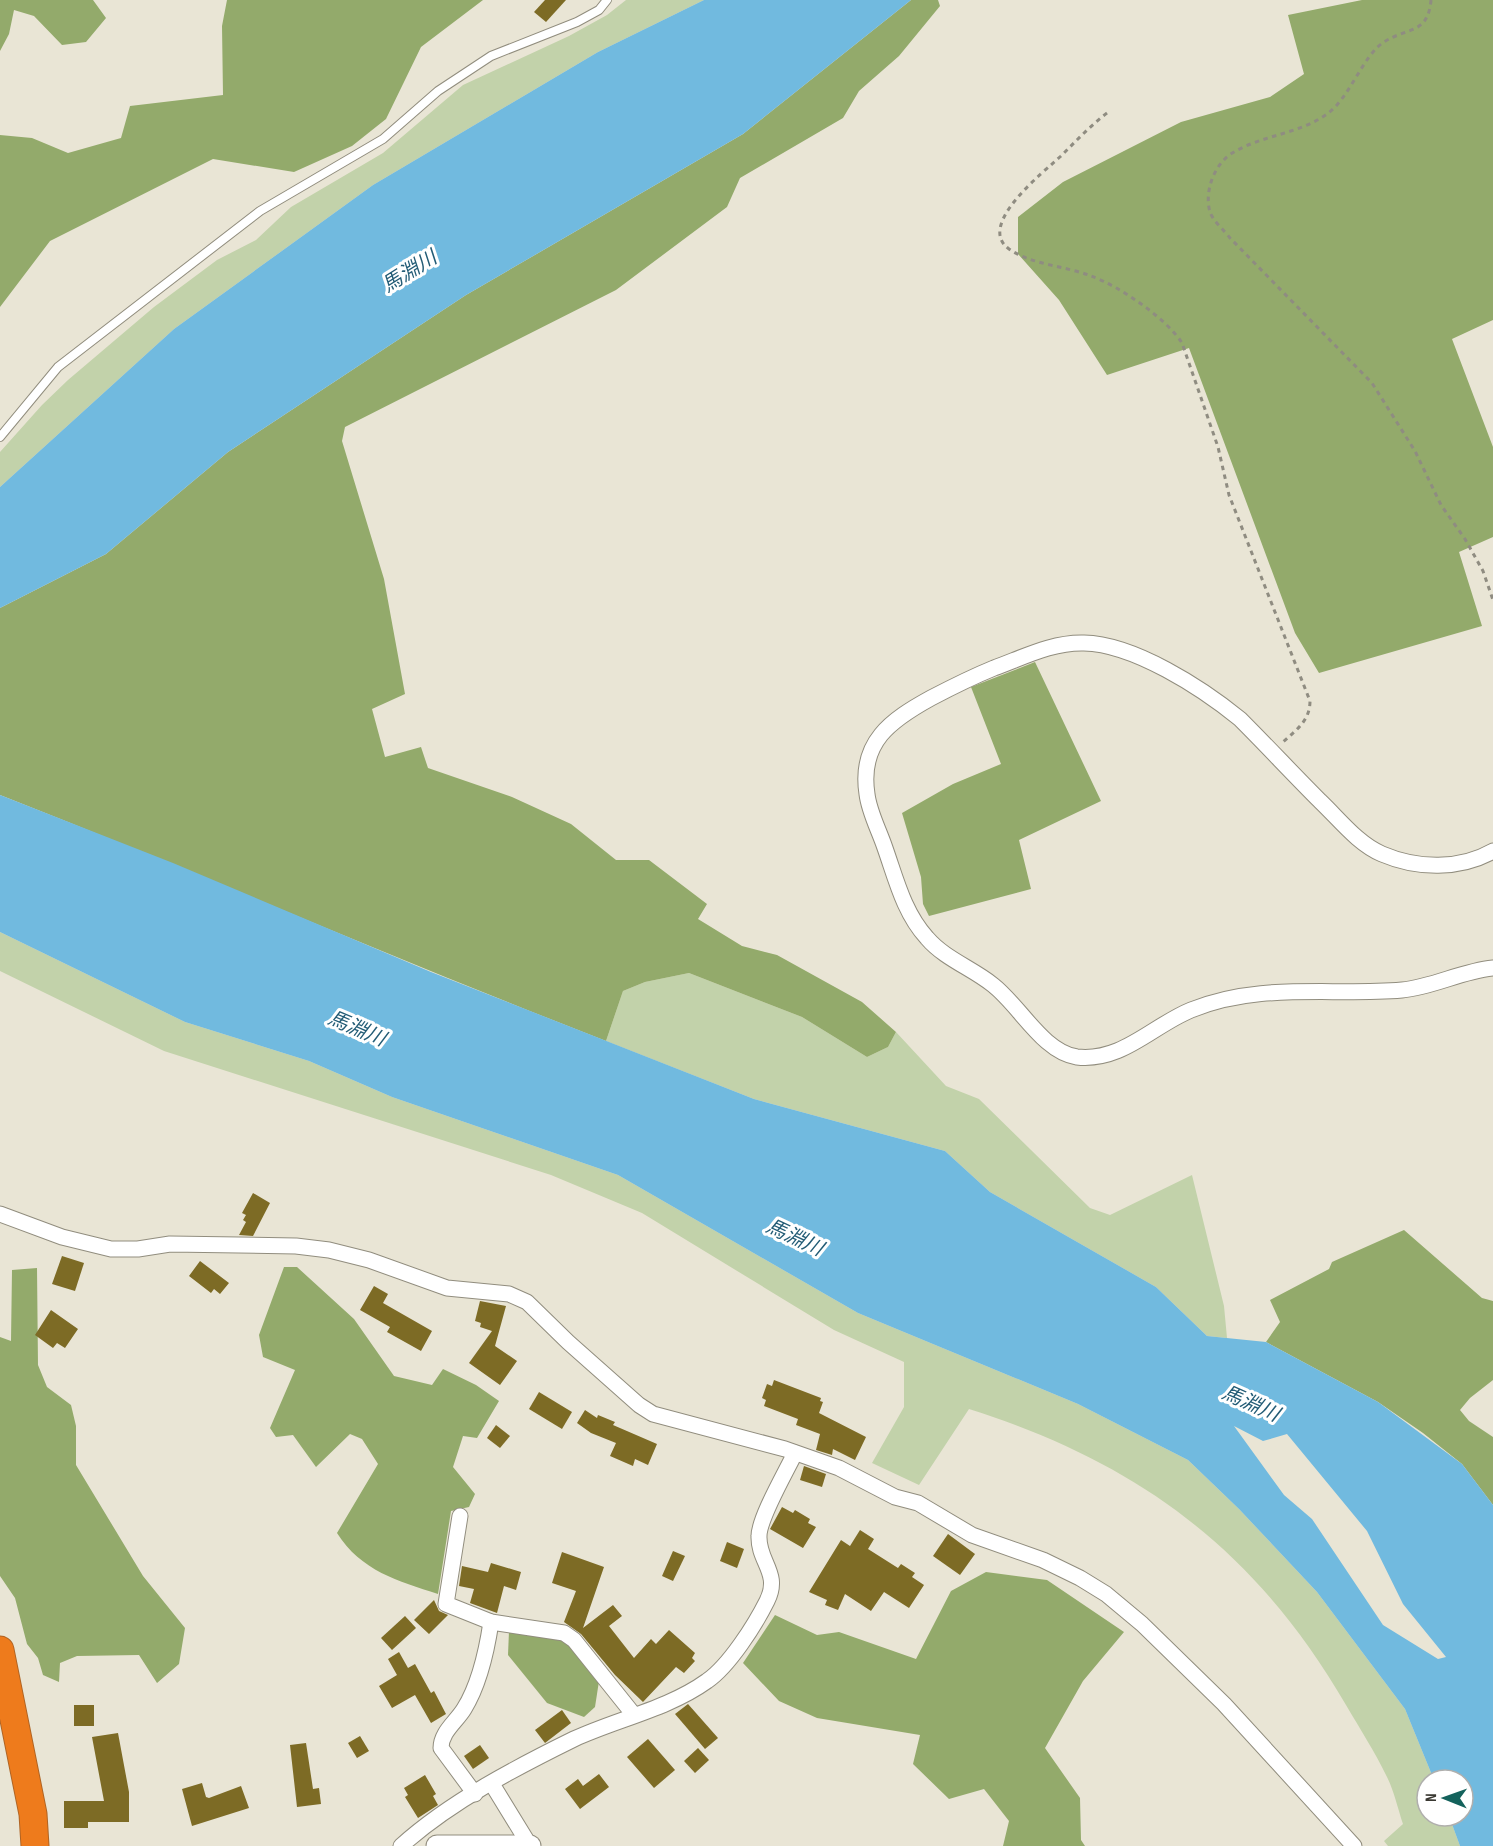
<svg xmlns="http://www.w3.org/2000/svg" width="1493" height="1846" font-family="'Sofia Sans Condensed','Noto Sans JP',sans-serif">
<rect width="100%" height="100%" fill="#e9e5d5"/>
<g fill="#c2d2aa">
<polygon points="626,0 704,0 598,52 373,185 174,329 0,487 0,452 42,405 68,380 154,307 217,260 256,240 291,207 383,153 463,85 569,36 607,15"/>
<path d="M0 932 185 1022 309 1061 392 1097 618 1175 858 1313 1078 1404 1188 1460 1239 1509 1317 1592 1405 1709 1434 1780H1427V1816H1449L1460 1846H1388L1384 1841 1403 1824C1398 1809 1394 1791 1387 1777 1375 1752 1360 1729 1346 1705 1256 1550 1139 1463 969 1409L919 1485 872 1463 904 1407V1362L834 1330 642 1213 551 1175 164 1051 0 971Z"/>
<polygon points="689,973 802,1017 867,1057 888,1047 896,1032 946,1086 979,1099 1090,1208 1110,1215 1192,1175 1224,1306 1227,1338 1207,1336 1156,1287 990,1192 945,1151 754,1099 606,1041 623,991 645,982"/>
</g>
<g fill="#93aa6b">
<polygon points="0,0 93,0 106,18 86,42 62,45 34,16 14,10 9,34 0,51"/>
<polygon points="227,0 483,0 421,47 386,119 352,146 294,172 213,159 50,241 0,307 0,135 32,138 68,153 121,138 130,106 223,95 222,26"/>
<path d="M911 0H938L940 6 899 56 859 91 843 118 740 178 727 207 616 290 345 427 342 441 384 579 405 694 372 709 385 757 421 747 428 768 512 797 571 824 616 860H649L707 904 698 919 742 946 777 955 862 1002 896 1032 888 1047 867 1057 802 1017 689 973 645 982 623 991 606 1041C403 962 203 875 0 795V608L106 554 228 452 466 295 743 134Z"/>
<polygon points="1362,0 1493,0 1493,320 1452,339 1493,447 1493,537 1459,552 1482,626 1319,673 1295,633 1189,348 1107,375 1059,300 1018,254 1018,217 1063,182 1181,122 1270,97 1304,74 1288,15"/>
<polygon points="1035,662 1101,801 1019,840 1031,889 929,916 923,904 921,877 902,813 953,784 1001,764 971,687"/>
<polygon points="1404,1230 1482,1298 1493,1301 1493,1380 1470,1398 1460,1410 1469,1421 1493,1437 1493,1505 1462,1464 1423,1433 1378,1402 1266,1342 1280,1322 1270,1300 1329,1269 1332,1262"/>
<path d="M284 1267H297L354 1319 394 1376 432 1385 443 1369 476 1385 499 1401 477 1438 463 1436 453 1467 475 1494 469 1507 451 1511 438 1594C398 1581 361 1571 337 1533L378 1464 362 1439 350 1434 316 1467 293 1435 276 1437 270 1428 295 1370 263 1357 259 1335Z"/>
<polygon points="37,1268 38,1365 47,1387 71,1405 76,1426 76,1465 143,1576 185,1628 179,1664 157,1683 139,1655 77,1656 60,1663 59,1682 43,1675 38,1658 27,1644 15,1598 0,1576 0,1337 11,1341 12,1270"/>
<polygon points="986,1572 1047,1580 1124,1632 1083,1681 1045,1748 1080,1798 1081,1840 1085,1846 1003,1846 1009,1821 984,1789 949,1799 913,1764 920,1735 817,1718 779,1701 743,1663 775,1615 817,1635 839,1632 916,1659 951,1591"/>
<polygon points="509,1631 567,1641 599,1681 595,1707 584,1717 547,1703 508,1655"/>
</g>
<g fill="#71badf" fill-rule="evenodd">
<polygon points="704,0 911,0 743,134 466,295 228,452 106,554 0,608 0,487 174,329 373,185 598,52"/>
<path d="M0 795 173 863 431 972 754 1099 945 1151 990 1192 1156 1287 1207 1336 1266 1342 1378 1402 1462 1464 1493 1505V1846H1460L1449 1816H1463V1780H1434L1405 1709 1317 1592 1239 1509 1188 1460 1078 1404 858 1313 618 1175 392 1097 309 1061 185 1022 0 932ZM1234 1426 1263 1441 1287 1434 1367 1531 1403 1604 1446 1657 1438 1659 1383 1625 1312 1519 1284 1495Z"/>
</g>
<g fill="#7d6b25">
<polygon points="545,0 566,0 546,22 534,12"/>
<polygon points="253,1193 270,1203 253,1236 239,1235 246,1222 243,1220 246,1215 242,1213"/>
<polygon points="62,1256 84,1263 75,1291 52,1284"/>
<polygon points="200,1261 229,1283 220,1294 214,1289 211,1293 189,1276"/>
<polygon points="374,1286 388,1294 383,1303 432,1331 421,1351 387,1332 390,1327 360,1310"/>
<polygon points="480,1301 506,1306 495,1346 517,1361 500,1385 469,1363 492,1331 480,1327 481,1323 475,1321"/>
<polygon points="51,1310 78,1329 65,1348 57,1343 53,1348 35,1335"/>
<polygon points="774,1380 821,1398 820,1401 823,1402 819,1413 866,1437 855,1460 833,1449 832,1455 816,1450 820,1434 796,1425 798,1419 764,1406 766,1400 762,1398 767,1384 772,1386"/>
<polygon points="539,1392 572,1412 562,1429 529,1409"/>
<polygon points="585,1410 597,1418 598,1415 615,1422 613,1425 657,1444 648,1465 635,1459 633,1466 610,1456 616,1443 591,1433 577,1423"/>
<polygon points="496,1425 510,1436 500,1448 487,1438"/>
<polygon points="804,1466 826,1474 822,1487 800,1480"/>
<polygon points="782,1507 793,1513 795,1510 810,1519 808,1523 816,1527 803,1548 770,1529"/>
<polygon points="860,1530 874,1539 868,1549 898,1568 901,1564 915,1573 912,1577 924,1585 909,1608 884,1592 871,1611 845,1594 838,1610 825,1605 827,1600 809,1592 841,1540 850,1546"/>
<polygon points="948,1534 975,1554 960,1575 933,1556"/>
<polygon points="727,1542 744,1549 737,1568 720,1561"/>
<polygon points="673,1551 685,1556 673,1581 662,1576"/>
<polygon points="562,1552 604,1567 583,1628 613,1605 622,1616 609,1626 634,1658 651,1639 656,1644 669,1630 695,1653 692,1658 695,1661 684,1673 676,1667 643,1702 615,1675 581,1634 564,1622 576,1591 552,1583"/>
<polygon points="491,1563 521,1572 516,1590 504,1586 497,1613 470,1603 474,1589 459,1586 462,1566 488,1572"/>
<polygon points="434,1600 439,1611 448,1615 429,1634 414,1620"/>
<polygon points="405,1616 416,1628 392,1650 381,1638"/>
<polygon points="399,1652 408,1668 415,1664 431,1693 434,1691 446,1714 431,1723 415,1695 392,1708 379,1686 397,1675 388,1659"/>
<polygon points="688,1704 718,1738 705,1749 675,1714"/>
<rect x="74" y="1705" width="20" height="21"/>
<polygon points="562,1710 571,1723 545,1743 535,1730"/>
<polygon points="118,1733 129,1792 129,1822 88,1822 88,1828 64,1828 64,1801 104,1801 92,1737"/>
<polygon points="360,1736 369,1751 357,1758 348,1743"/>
<polygon points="648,1739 675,1770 654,1788 627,1757"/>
<polygon points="306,1743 313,1789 319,1788 321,1804 297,1807 290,1745"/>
<polygon points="480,1745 489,1758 473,1769 464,1756"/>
<polygon points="698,1748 709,1760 695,1773 684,1761"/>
<polygon points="599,1774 609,1787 580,1809 565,1789 578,1779 583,1786"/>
<polygon points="425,1775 436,1794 433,1796 438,1805 418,1818 405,1797 408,1795 404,1788"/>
<polygon points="202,1783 206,1797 209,1798 241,1786 249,1808 192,1826 182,1789"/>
</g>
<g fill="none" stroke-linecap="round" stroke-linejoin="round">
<defs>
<polyline id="lane" points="0,437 58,367 260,211 383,139 438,91 491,56 577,22 599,10 607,0"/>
<g id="street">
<path d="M1493 851C1460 870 1417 869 1382 854 1358 844 1339 819 1320 801 1293 774 1267 746 1240 719 1202 688 1134 644 1084 643 1052 642 1022 658 994 668 972 677 952 687 931 698 891 720 859 742 867 794 869 812 879 830 885 848 896 879 904 913 927 938 945 959 972 968 993 985 1020 1006 1043 1052 1077 1057 1122 1062 1152 1026 1191 1010 1259 982 1330 996 1402 990 1433 987 1462 971 1493 968"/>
<polyline points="0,1214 62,1237 111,1249 138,1249 170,1244 296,1246 329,1250 369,1260 447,1288 509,1294 527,1302 568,1342 639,1405 653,1414 785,1449 839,1468 895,1497 918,1503 972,1535 1043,1560 1080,1578 1106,1594 1142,1624 1224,1704 1354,1846"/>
<polyline points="460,1516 446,1604 491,1622 564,1633 574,1640 634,1715"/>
<polyline points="492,1784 530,1846"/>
<path d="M475 1794 441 1748C441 1732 456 1722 464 1709 479 1685 487 1649 491 1622"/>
<path d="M401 1846C450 1802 515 1768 574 1739 617 1719 668 1709 707 1681 729 1666 755 1625 767 1601 781 1573 758 1562 759 1536 759 1518 786 1472 795 1453"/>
</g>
<polyline id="secondary" points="437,1846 530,1846"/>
<polyline id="highway" points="0,1650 33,1814 35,1846"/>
</defs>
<use href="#lane" stroke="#918d7e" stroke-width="10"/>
<use href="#street" stroke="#918d7e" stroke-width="17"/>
<use href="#secondary" stroke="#918d7e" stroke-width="23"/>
<use href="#highway" stroke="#af6424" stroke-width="29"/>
<g stroke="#8f8c81" stroke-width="3" stroke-dasharray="4.5 4.5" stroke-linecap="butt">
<path d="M1431 0C1428 35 1407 27 1384 42 1363 55 1350 98 1327 114 1299 134 1263 135 1234 152 1214 163 1204 192 1210 212 1213 221 1224 230 1230 238L1372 383 1415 451 1441 505 1465 539 1483 571 1493 600"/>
<path d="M1107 113C1090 126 1076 141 1061 156 1045 171 975 225 1009 249 1032 265 1066 266 1091 276 1119 286 1166 318 1182 343L1218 447 1229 495 1310 701C1310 721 1296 730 1282 743"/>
</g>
<use href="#lane" stroke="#fff" stroke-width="8"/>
<use href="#street" stroke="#fff" stroke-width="15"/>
<use href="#secondary" stroke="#fff" stroke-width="21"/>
<use href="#highway" stroke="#ee7b1c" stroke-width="27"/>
</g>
<g text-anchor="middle" stroke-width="6" stroke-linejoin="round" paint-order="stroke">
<g font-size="20" font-style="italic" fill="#235c76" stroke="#fff">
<text transform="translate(409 271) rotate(-32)" y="7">馬淵川</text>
<text transform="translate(357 1028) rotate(23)" y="7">馬淵川</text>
<text transform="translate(795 1237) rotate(25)" y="7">馬淵川</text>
<text transform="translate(1251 1403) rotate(24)" y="7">馬淵川</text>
</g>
</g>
<g transform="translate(1445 1798) rotate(271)"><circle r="28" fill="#ffffff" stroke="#b0afad" stroke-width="1.5"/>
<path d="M0-4.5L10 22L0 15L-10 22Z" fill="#14625c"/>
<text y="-9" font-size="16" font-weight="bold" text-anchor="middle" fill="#3a3832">N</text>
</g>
</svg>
